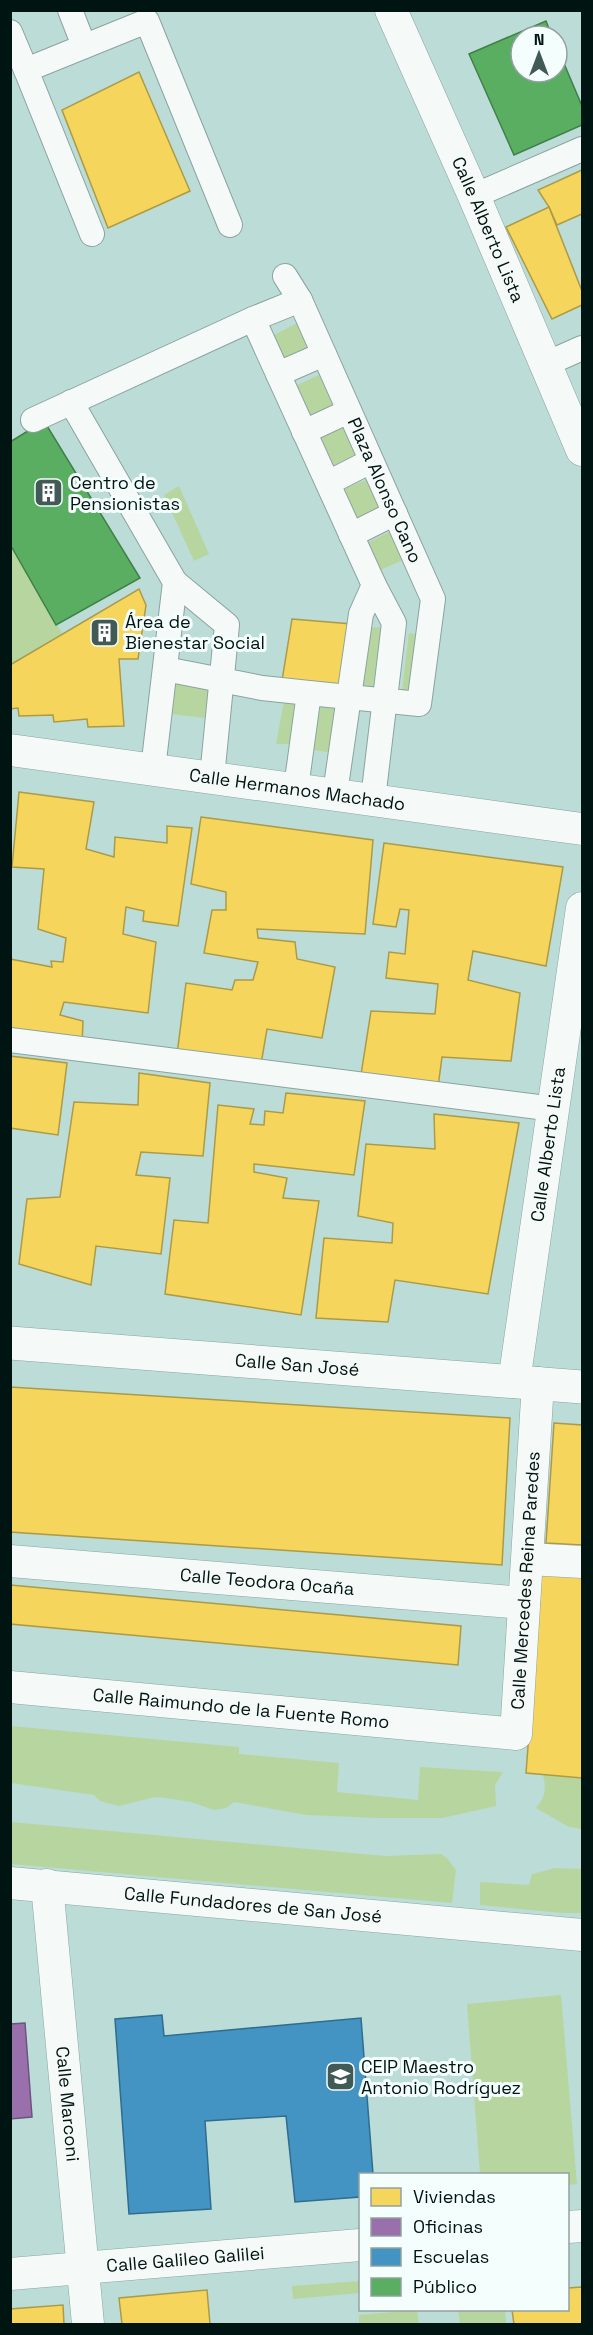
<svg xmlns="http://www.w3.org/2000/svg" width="593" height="2335" font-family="'Space Grotesk',sans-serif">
<rect width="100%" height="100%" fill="#bcdcd7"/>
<g fill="#b7d69f">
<polygon points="299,322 312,351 285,362 274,335"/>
<polygon points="321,374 334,405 310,415 295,386"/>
<polygon points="345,426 358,456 331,468 320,437"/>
<polygon points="366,480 381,509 356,519 343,489"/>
<polygon points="179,486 209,554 194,561 164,495"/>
<polygon points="389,532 403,560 378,571 365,544"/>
<polygon points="10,544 62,633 11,664 10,664"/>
<polygon points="381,627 373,687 357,686 364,628"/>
<polygon points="409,633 422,635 417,693 402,691"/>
<polygon points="174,683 210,684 206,718 171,714"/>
<polygon points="285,695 301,697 294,744 276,744"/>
<polygon points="321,701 342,703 334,753 313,750"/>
<polygon points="11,1726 239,1747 239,1754 339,1763 337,1792 418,1800 420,1767 503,1772 495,1785 496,1806 442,1818 377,1818 306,1815 234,1802 226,1808 214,1810 191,1802 166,1798 155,1797 119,1806 100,1801 94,1795 11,1783"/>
<path d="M543 1774 582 1778V1829L569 1827 536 1808C546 1796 546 1789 543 1774Z"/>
<polygon points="11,1822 385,1856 441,1854 447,1858 456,1870 452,1903 11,1864"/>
<polygon points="555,1868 582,1869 582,1913 562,1913 480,1905 480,1882 529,1885 532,1874"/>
<polygon points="561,1995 577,2184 568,2185 568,2174 480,2174 467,2004"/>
<polygon points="360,2281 360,2293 293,2299 292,2286"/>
<polygon points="417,2310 419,2324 359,2324 359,2315"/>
<polygon points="458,2310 505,2310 506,2324 460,2324"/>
</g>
<g fill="#f6d55c" stroke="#ac9b46" stroke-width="1.5">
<polygon points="139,72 190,191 108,228 62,110"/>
<polygon points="582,170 582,214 557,225 549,207 538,190"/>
<polygon points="549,207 582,291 582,305 552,319 506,227"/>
<polygon points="139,589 146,605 138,659 119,659 124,726 88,727 87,719 54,722 53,715 19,716 18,708 10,709 10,665"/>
<polygon points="292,619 352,624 340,690 281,687"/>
<polygon points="19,792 94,802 86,849 114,857 115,837 167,843 167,826 192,828 178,926 143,921 144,911 126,907 123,934 156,942 148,1013 64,1002 60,1015 83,1021 82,1046 10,1039 10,959 52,967 51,961 63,962 66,938 38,929 44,869 12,867"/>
<polygon points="201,817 373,840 365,934 257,929 258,938 295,942 297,959 335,967 322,1038 267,1029 261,1064 177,1055 186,983 232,990 235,980 253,980 258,962 204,953 212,910 226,910 226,892 191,884"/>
<polygon points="384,843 563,867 546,966 473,951 468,980 520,993 511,1061 442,1057 438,1087 360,1081 371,1011 435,1014 438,984 386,978 389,952 405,954 409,910 400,909 396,927 373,924"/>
<polygon points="10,1056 67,1063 58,1135 10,1128"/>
<polygon points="139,1073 210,1083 203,1156 141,1152 136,1175 170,1178 161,1254 96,1246 91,1285 19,1264 27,1199 60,1197 74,1102 138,1105"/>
<polygon points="286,1093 365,1101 354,1175 254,1164 254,1172 287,1178 283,1198 319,1201 301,1315 165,1294 174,1220 208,1223 218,1105 254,1109 250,1124 264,1125 265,1111 283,1113"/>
<polygon points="434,1114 519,1123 488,1294 395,1280 388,1322 316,1318 324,1238 392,1243 393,1223 358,1216 366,1144 435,1149"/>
<polygon points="10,1387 510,1418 502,1565 10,1532"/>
<polygon points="554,1423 582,1425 582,1545 546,1543"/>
<polygon points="541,1574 582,1577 582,1778 526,1773"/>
<polygon points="10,1585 461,1626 458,1665 10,1624"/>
<polygon points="582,2287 582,2324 514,2324 512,2310 568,2310 568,2288"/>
<polygon points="207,2290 210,2324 122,2324 119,2298"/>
<polygon points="63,2305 64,2324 10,2324 10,2309"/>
</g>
<polygon fill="#9970ab" stroke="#6b547d" stroke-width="1.5" points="25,2023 32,2117 10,2119 10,2024"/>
<polygon fill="#4393c3" stroke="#2f6d8e" stroke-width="1.5" points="162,2015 164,2036 361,2018 373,2174 360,2174 360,2197 295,2202 286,2116 205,2121 211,2209 129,2214 115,2019"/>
<g fill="#5aae61" stroke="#3f8049" stroke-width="1.5">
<polygon points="546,21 552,36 521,36 521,72 557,72 557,47 582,106 582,125 514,155 469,54"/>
<polygon points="44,421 140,578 56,625 10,544 10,442"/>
</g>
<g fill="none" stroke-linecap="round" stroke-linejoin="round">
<defs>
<g id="pedestrian">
<polyline points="70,10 84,46"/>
<polyline points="10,32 26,70"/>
<polyline points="474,196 582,149"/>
<polyline points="92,234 26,70 147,21 230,225"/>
<polyline points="285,276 300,300"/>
<polyline points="253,319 374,585 361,614 335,793"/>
<polyline points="546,364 582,348"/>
<polyline points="278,374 324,354"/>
<polyline points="71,402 175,582 153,769"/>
<path id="s1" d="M33 420 253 319 300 300 433 599 419 704 309 693"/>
<polyline points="304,432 349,411"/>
<polyline points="328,483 371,461"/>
<polyline points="351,535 395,513"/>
<polyline points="175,582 227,625 212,777"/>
<polyline points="165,669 262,688 309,693 296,788"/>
<polyline points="373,799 394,623 374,585"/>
<polyline points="10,1040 554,1109"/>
</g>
<g id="minor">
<path id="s2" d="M391 10 474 196 582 450"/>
<path id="s3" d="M10 750 582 829"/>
<path id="s4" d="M514 1382 582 908"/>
<polyline points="528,1559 582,1562"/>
<path id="s5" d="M10 1561 524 1603"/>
<path id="s6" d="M10 1687 516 1734 538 1383"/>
<path id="s7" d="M10 1883 582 1935"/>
<path id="s8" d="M47 1885 88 2324"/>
<polyline points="568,2227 582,2226"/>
<path id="s9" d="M10 2274 360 2245"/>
</g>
<g id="secondary">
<path id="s10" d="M10 1343 582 1387"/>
</g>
</defs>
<use href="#pedestrian" stroke="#8ba3a0" stroke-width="26"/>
<use href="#minor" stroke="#8ba3a0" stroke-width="33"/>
<use href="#secondary" stroke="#8ba3a0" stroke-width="34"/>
<use href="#pedestrian" stroke="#f5faf9" stroke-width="24"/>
<use href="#minor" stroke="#f5faf9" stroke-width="32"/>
<use href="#secondary" stroke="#f5faf9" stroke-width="33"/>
</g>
<defs>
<symbol id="building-square" viewBox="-11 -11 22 22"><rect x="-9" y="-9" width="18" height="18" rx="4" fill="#425a56" stroke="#f4fffd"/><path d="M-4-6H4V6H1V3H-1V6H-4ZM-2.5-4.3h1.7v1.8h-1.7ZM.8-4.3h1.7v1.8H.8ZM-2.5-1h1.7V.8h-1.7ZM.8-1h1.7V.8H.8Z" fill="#fff"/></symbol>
<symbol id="school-square" viewBox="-11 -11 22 22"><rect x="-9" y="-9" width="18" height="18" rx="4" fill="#425a56" stroke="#f4fffd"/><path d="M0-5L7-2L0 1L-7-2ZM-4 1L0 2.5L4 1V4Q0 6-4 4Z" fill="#fff"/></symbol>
</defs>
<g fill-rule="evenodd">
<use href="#building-square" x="32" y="476" width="33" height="33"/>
<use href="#building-square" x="88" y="616" width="33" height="33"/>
<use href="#school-square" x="324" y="2060" width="33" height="33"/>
</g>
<g text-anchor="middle" stroke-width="6" stroke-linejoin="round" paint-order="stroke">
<g font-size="18" fill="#001411" stroke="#f4fffd">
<text dy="6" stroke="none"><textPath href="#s2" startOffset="240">Calle Alberto Lista</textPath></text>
<text dy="6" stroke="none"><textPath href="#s1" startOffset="501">Plaza Alonso Cano</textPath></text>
<text dy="6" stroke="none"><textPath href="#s3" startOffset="290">Calle Hermanos Machado</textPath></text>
<text dy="6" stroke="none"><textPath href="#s4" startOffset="240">Calle Alberto Lista</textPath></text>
<text dy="6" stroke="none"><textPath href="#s10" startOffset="288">Calle San José</textPath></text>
<text dy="6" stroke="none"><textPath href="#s6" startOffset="662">Calle Mercedes Reina Paredes</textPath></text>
<text dy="6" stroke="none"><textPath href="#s5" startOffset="258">Calle Teodora Ocaña</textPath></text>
<text dy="6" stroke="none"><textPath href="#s6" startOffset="232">Calle Raimundo de la Fuente Romo</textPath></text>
<text dy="6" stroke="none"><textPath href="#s7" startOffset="244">Calle Fundadores de San José</textPath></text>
<text dy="6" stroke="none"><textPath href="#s8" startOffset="220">Calle Marconi</textPath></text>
<text dy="6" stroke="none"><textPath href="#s9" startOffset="176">Calle Galileo Galilei</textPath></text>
</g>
<g font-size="18" fill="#001411" stroke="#f4fffd" text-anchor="start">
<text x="70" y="489">Centro de<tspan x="70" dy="21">Pensionistas</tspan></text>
<text x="125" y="628">Área de<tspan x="125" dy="21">Bienestar Social</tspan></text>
<text x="361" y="2073">CEIP Maestro<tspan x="361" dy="21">Antonio Rodríguez</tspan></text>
</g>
</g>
<rect width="593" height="2335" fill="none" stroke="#001411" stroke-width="24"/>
<rect x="359" y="2173" width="210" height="138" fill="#f4fffd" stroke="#92a19f" stroke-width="1.5"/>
<rect x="371" y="2188" width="30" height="18" fill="#f6d55c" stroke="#92a19f" stroke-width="1.5"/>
<text x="413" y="2203" font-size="18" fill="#001411">Viviendas</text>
<rect x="371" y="2218" width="30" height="18" fill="#9970ab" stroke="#92a19f" stroke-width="1.5"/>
<text x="413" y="2233" font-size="18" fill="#001411">Oficinas</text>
<rect x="371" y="2248" width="30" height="18" fill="#4393c3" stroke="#92a19f" stroke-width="1.5"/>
<text x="413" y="2263" font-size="18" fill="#001411">Escuelas</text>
<rect x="371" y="2278" width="30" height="18" fill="#5aae61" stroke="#92a19f" stroke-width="1.5"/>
<text x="413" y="2293" font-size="18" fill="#001411">Público</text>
<g transform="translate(539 54)"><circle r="28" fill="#f4fffd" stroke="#92a19f" stroke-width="1.5"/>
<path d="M0-4.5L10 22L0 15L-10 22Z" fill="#425a56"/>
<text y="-9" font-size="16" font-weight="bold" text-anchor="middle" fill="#001411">N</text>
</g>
</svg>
